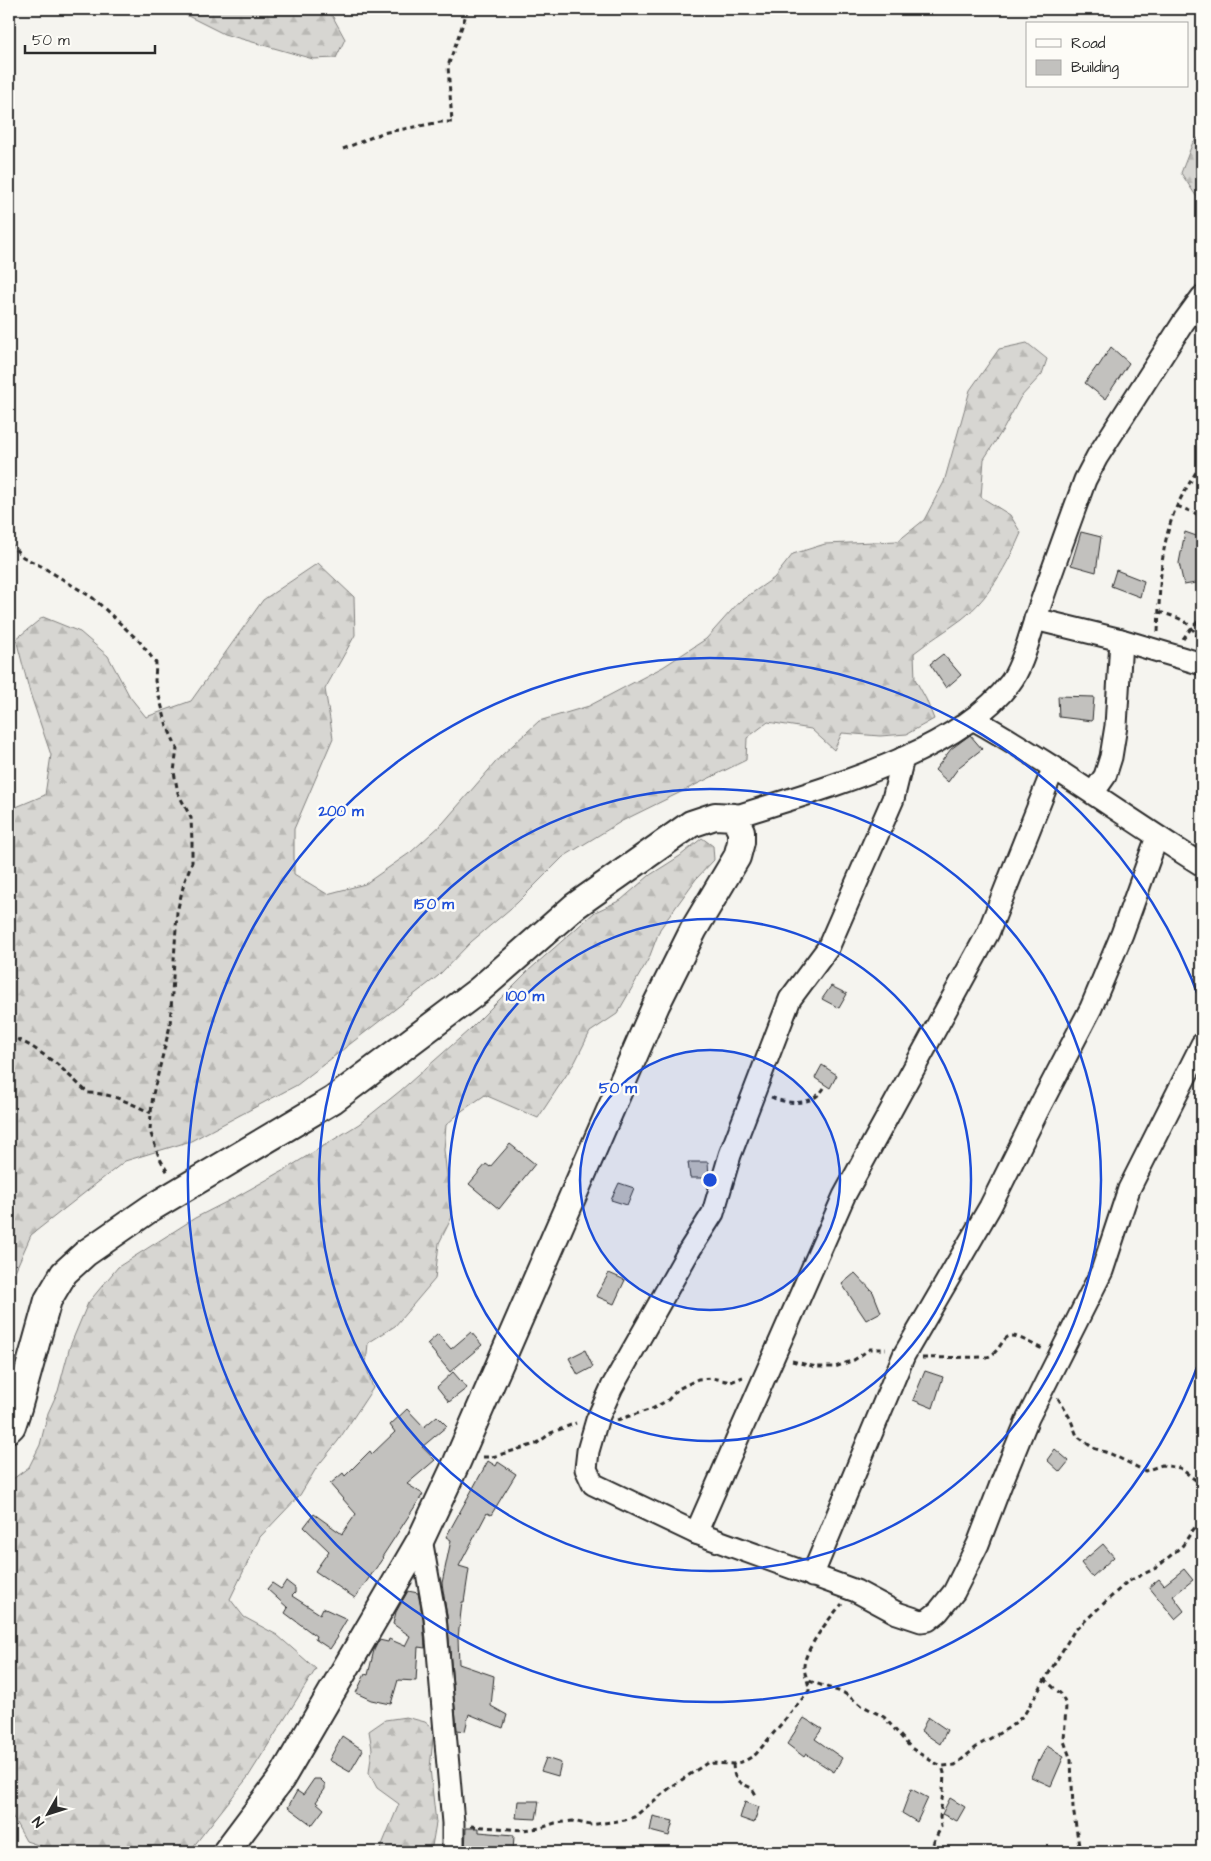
<svg xmlns="http://www.w3.org/2000/svg" width="1211" height="1861" font-family="'Architects Daughter',sans-serif">
<defs>
<pattern id="forest-firs" width="22" height="20" patternUnits="userSpaceOnUse" patternTransform="scale(1.25)"><rect width="22" height="20" fill="#d7d6d2"/><path d="M5 1l3.5 6h-7zM16 11l3.5 6h-7z" fill="#b9b8b4"/></pattern>
</defs>
<rect width="100%" height="100%" fill="#f5f4ef"/>
<filter id="ink" filterUnits="userSpaceOnUse"><feTurbulence type="fractalNoise" baseFrequency=".02" numOctaves="2"/><feDisplacementMap in="SourceGraphic" scale="10" xChannelSelector="R" yChannelSelector="G"/><feConvolveMatrix kernelMatrix="1 2 1 2 8 2 1 2 1" color-interpolation-filters="sRGB"/></filter>
<g filter="url(#ink)">
<g fill="url(#forest-firs)" stroke="#81807e">
<polygon points="181,9 324,9 333,17 345,39 336,58 313,59 224,34 186,15"/>
<polygon points="1202,135 1202,205 1181,173 1193,142"/>
<path d="M1027 343 1047 359 1042 374 1020 398 1004 428 984 459 981 497 1010 515 1021 533C1007 565 990 597 962 619 946 631 929 641 914 653L915 679 926 699 934 719 907 734 880 736 842 733 834 750 811 729 768 722 747 738 746 760 622 821 563 857 517 903 471 942 438 976 297 1085 191 1141 125 1161 31 1235 16 1269 9 1280V810L45 795 51 755 30 693 16 639 43 617 80 632 108 656 130 697 146 717 191 701 263 600 318 563 354 597 355 635 325 689 333 738 294 829V874L327 894 365 884 411 852 443 823 501 756 539 721 589 706 663 667 706 639 739 602 774 578 793 554 825 544 898 541 924 520 944 482 970 390 999 349Z"/>
<polygon points="702,838 713,846 714,860 696,879 660,929 649,958 617,1014 590,1032 575,1062 538,1118 485,1095 463,1110 446,1125 444,1150 452,1217 439,1243 435,1279 395,1326 368,1343 366,1365 373,1388 338,1441 317,1467 300,1495 260,1537 230,1599 244,1617 277,1635 316,1669 248,1777 189,1852 59,1852 26,1841 11,1814 9,1813 9,1482 29,1467 40,1445 48,1413 58,1391 70,1346 88,1303 118,1267 195,1218 236,1197 286,1169 359,1124 400,1091 468,1031 528,971 595,912 621,900 650,875 680,856"/>
<polygon points="406,1717 425,1722 434,1729 430,1768 436,1823 431,1852 379,1852 399,1804 377,1788 369,1773 372,1749 369,1731 385,1720"/>
</g>
<g fill="#c2c1be" stroke="#2b2b2b">
<polygon points="1111,347 1129,363 1105,399 1085,383 1097,366 1098,367"/>
<polygon points="1081,532 1101,537 1096,572 1071,565"/>
<polygon points="1185,532 1202,538 1202,582 1184,585 1179,563"/>
<polygon points="1116,570 1144,581 1140,597 1111,586"/>
<polygon points="943,654 961,675 946,688 930,664"/>
<polygon points="1058,696 1094,697 1092,721 1059,717"/>
<polygon points="970,735 982,749 959,767 948,782 935,770 951,749"/>
<polygon points="831,986 847,994 839,1008 822,999"/>
<polygon points="822,1065 837,1075 830,1088 815,1078"/>
<polygon points="510,1144 535,1164 499,1209 469,1184 486,1164 490,1167"/>
<polygon points="688,1162 708,1162 709,1178 690,1178"/>
<polygon points="619,1183 634,1188 627,1205 611,1200"/>
<polygon points="609,1273 625,1280 614,1304 596,1296"/>
<polygon points="855,1273 873,1292 881,1312 866,1320 842,1284"/>
<polygon points="471,1332 482,1345 450,1372 427,1344 438,1334 451,1349"/>
<polygon points="585,1350 593,1367 578,1375 569,1358"/>
<polygon points="925,1371 943,1377 933,1408 913,1400"/>
<polygon points="453,1372 467,1388 449,1402 437,1387"/>
<polygon points="407,1409 424,1427 437,1416 447,1426 422,1447 435,1460 407,1484 423,1494 382,1557 383,1558 355,1598 315,1571 329,1551 304,1527 314,1514 342,1534 356,1514 330,1484 343,1473 345,1476 370,1451 372,1454 395,1432 390,1425"/>
<polygon points="1055,1449 1069,1461 1060,1472 1047,1460"/>
<polygon points="488,1461 496,1466 498,1462 516,1474 491,1515 487,1513 459,1566 469,1569 464,1602 462,1602 458,1638 459,1664 494,1676 491,1706 507,1715 503,1728 469,1714 465,1731 457,1730 447,1616 442,1583 451,1540 446,1537"/>
<polygon points="1103,1544 1114,1557 1092,1577 1081,1563"/>
<polygon points="1184,1569 1193,1580 1173,1596 1184,1611 1175,1619 1149,1587 1159,1579 1164,1585"/>
<polygon points="286,1581 295,1588 295,1593 292,1596 320,1614 323,1608 347,1619 337,1636 338,1637 330,1649 315,1639 316,1636 285,1613 288,1608 267,1589 272,1583 281,1589"/>
<polygon points="408,1591 418,1593 423,1619 425,1648 418,1647 416,1681 398,1680 391,1704 371,1700 356,1693 365,1674 368,1675 374,1650 379,1640 388,1642 389,1639 405,1646 410,1636 393,1624 396,1612"/>
<polygon points="928,1717 947,1730 940,1744 921,1731"/>
<polygon points="804,1718 822,1729 815,1739 842,1758 834,1772 806,1754 804,1757 787,1744"/>
<polygon points="342,1736 363,1750 350,1772 329,1760"/>
<polygon points="1047,1746 1064,1756 1051,1786 1031,1777 1038,1760 1039,1761"/>
<polygon points="546,1758 561,1763 558,1776 541,1771"/>
<polygon points="314,1779 320,1779 325,1784 325,1789 316,1802 324,1809 312,1825 288,1807 297,1791 303,1795"/>
<polygon points="911,1789 928,1798 917,1822 902,1813"/>
<polygon points="950,1798 965,1807 957,1821 942,1814"/>
<polygon points="518,1801 539,1801 536,1819 516,1818"/>
<polygon points="745,1802 759,1807 754,1823 740,1818"/>
<polygon points="653,1816 673,1821 669,1836 650,1831"/>
<polygon points="466,1828 479,1828 479,1832 514,1835 513,1852 465,1852"/>
</g>
<g fill="none" stroke-linecap="round" stroke-linejoin="round">
<defs>
<g id="minor">
<polyline points="1035,619 1121,640 1202,664"/>
<path d="M973 719C1052 763 1125 817 1202 865"/>
<polyline points="903,758 893,799 828,948 790,999 730,1155 713,1213 689,1251 612,1387 597,1420 588,1451 586,1469 593,1484 696,1533 856,1591 897,1613 921,1621 928,1620 938,1612 954,1592 978,1544 1001,1484 1028,1418 1102,1271 1129,1189 1202,1044"/>
<polyline points="1093,793 1105,776 1111,757 1116,726 1121,640"/>
<path d="M734 817C818 790 955 755 1010 683 1022 668 1029 638 1035 620 1051 573 1068 527 1085 480L1097 457 1183 323 1202 297"/>
<polyline points="696,1533 844,1196 988,933 1054,767"/>
<polyline points="421,1539 435,1617 453,1823 453,1852"/>
<polyline points="812,1576 904,1355 990,1207 1039,1108 1091,1008 1122,934 1157,837"/>
</g>
<polyline id="major" points="9,1429 12,1426 18,1408 48,1300 64,1273 86,1253 151,1208 333,1100 478,991 575,906 691,824 715,816 734,817 741,831 741,842 737,857 694,929 656,1005 457,1462 421,1539 281,1779 226,1852"/>
</defs>
<use href="#minor" stroke="#2b2b2b" stroke-width="25"/>
<use href="#major" stroke="#2b2b2b" stroke-width="30"/>
<g stroke="#2b2b2b" stroke-width="3" stroke-dasharray="5 4" stroke-linecap="butt">
<polyline points="343,149 382,133 441,122 452,122 448,66 468,9"/>
<polyline points="1177,506 1202,516"/>
<polyline points="9,543 23,557 41,566 93,598 140,642 156,663 155,681 167,726 177,748 174,772 178,793 191,818 192,842 192,862 184,883 177,912 170,1026 153,1094 151,1113 150,1131 159,1157 168,1173"/>
<path d="M1159 612C1180 618 1192 621 1200 643"/>
<path d="M1158 632C1160 589 1159 548 1176 508 1183 492 1194 477 1202 461"/>
<polyline points="1183,639 1192,627 1202,618"/>
<path d="M9 1035 31 1046 57 1064 88 1093C112 1093 130 1103 151 1113"/>
<path d="M771 1097C789 1105 813 1106 824 1088"/>
<path d="M922 1358 987 1357C1000 1354 1002 1334 1013 1336 1021 1337 1035 1346 1043 1349"/>
<polyline points="792,1361 816,1367 835,1367 854,1360 870,1349 886,1349"/>
<polyline points="1058,1398 1070,1418 1077,1436 1093,1448 1111,1454 1145,1471 1162,1465 1180,1468 1202,1485"/>
<polyline points="617,1420 652,1409 668,1400 678,1389 698,1379 712,1378 731,1382 743,1377"/>
<polyline points="483,1457 492,1457 536,1444 551,1433 576,1423"/>
<polyline points="1044,1679 1061,1694 1066,1705 1064,1741 1071,1760 1073,1808 1080,1852"/>
<polyline points="809,1681 844,1693 861,1705 884,1717 911,1748 933,1762 942,1766 955,1765 979,1745 1010,1727 1024,1715 1074,1631 1127,1582 1156,1568 1183,1545 1192,1531 1202,1520"/>
<path d="M733 1764C734 1781 737 1782 752 1788L756 1795 755 1798"/>
<path d="M471 1826 523 1830 541 1828 555 1823 573 1821 590 1825 625 1820 634 1817 671 1787 707 1763 733 1764 745 1761 756 1754 809 1691C809 1682 805 1676 804 1668 803 1651 830 1617 842 1604"/>
<polyline points="929,1852 941,1827 940,1817 943,1791 944,1773 942,1766"/>
</g>
<use href="#minor" stroke="#fdfcf7" stroke-width="21"/>
<use href="#major" stroke="#fdfcf7" stroke-width="26"/>
</g>
</g>
<circle cx="710" cy="1180" r="130" fill="#1d4ed8" fill-opacity=".12"/>
<g fill="none" stroke="#1d4ed8" stroke-width="2.5">
<circle cx="710" cy="1180" r="130"/>
<circle cx="710" cy="1180" r="261"/>
<circle cx="710" cy="1180" r="391"/>
<path d="M1202 1354A522 522 0 1 1 1202 1006"/>
</g>
<circle cx="710" cy="1180" r="8" fill="#1d4ed8" stroke="#fdfcf7" stroke-width="2.5"/>
<g font-size="15" text-anchor="middle" font-weight="bold" fill="#1d4ed8" stroke="#fdfcf7" stroke-width="5" stroke-linejoin="round" paint-order="stroke">
<text x="341" y="816">200 m</text>
<text x="434" y="909">150 m</text>
<text x="525" y="1001">100 m</text>
<text x="618" y="1093">50 m</text>
</g>
<rect width="1211" height="1861" fill="none" stroke="#fdfcf7" stroke-width="30"/>
<rect x="15" y="15" width="1181" height="1831" fill="none" stroke="#2b2b2b" stroke-width="2" filter="url(#ink)"/>
<rect x="1026" y="22" width="162" height="65" fill="#fdfcf7" stroke="#a9a8a5"/>
<rect x="1036" y="39" width="25" height="8" fill="#fdfcf7" stroke="#a9a8a5"/>
<text x="1071" y="48" font-size="15" fill="#2b2b2b">Road</text>
<rect x="1036" y="60" width="25" height="15" fill="#c2c1be" stroke="#a9a8a5"/>
<text x="1071" y="72" font-size="15" fill="#2b2b2b">Building</text>
<g transform="translate(48 1814) rotate(231)" stroke="#fdfcf7" stroke-width="4" paint-order="stroke">
<path d="M0-4L9 19L0 12L-9 19Z" fill="#2b2b2b"/>
<text y="-8" font-size="14" font-weight="bold" text-anchor="middle" fill="#2b2b2b">N</text>
</g>
<path d="M25 45v8h130v-8" fill="none" stroke="#2b2b2b" stroke-width="2.5"/>
<text x="32" y="45" font-size="15" fill="#2b2b2b" stroke="#fdfcf7" stroke-width="4" paint-order="stroke">50 m</text>
</svg>
